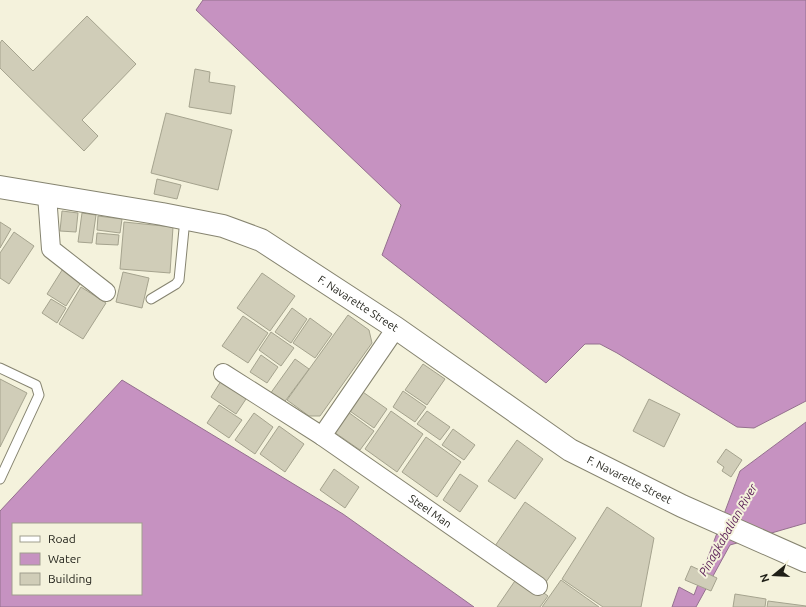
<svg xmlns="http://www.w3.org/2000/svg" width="806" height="607" font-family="Ubuntu,sans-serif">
<rect width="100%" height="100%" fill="#f4f2dc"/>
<g fill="#c692c1" stroke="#94708e" fill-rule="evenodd">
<polygon points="203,0 806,0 806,401 754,428 737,427 617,353 600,344 585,344 546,383 382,255 401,205 196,10"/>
<path d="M122 380 343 514 474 607H0V511ZM13 524H141V594H13Z"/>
<polygon points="806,422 806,523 730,545 696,607 672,607 679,587 694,595 740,471"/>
</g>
<g fill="#d0cdb8" stroke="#a5a38e">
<polygon points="87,16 136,64 82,120 98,136 84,151 0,68 0,43 2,40 33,71"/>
<polygon points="195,69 210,72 209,82 235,86 231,114 189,107"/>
<polygon points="166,113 232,130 218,190 151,173"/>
<polygon points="157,179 181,185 177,199 154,194"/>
<polygon points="62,211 78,213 76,232 60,231"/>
<polygon points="82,213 96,215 92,243 78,242"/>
<polygon points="98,216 122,219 120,233 97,230"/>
<polygon points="0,222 11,229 0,248"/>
<polygon points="124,222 173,227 170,273 120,269"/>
<polygon points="14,232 34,246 9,284 0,278 0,253"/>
<polygon points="97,233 119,235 118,245 96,244"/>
<polygon points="64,267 83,279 66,306 47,294"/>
<polygon points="123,272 149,278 142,308 116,302"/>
<polygon points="262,273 295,296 270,331 237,308"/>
<polygon points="81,287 106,303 83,339 59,324"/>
<polygon points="51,299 66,308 57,323 42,313"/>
<polygon points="292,308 307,319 291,343 275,332"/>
<polygon points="348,315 369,330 372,343 320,416 309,416 287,400"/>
<polygon points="243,316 268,333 248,363 222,346"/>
<polygon points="310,318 332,334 315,358 293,343"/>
<polygon points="271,332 294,348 281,366 259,350"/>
<polygon points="261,355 278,367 267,383 250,372"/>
<polygon points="295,359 309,369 283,404 270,394"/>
<polygon points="423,364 445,379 427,405 405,390"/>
<polygon points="0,379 27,393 0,447"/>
<polygon points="221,381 246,399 236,414 211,397"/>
<polygon points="360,390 387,409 374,428 347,409"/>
<polygon points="403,391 426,407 415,422 393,407"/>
<polygon points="649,399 680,414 664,447 633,431"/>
<polygon points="219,405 242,420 229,438 207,423"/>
<polygon points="391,411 423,434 397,472 365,449"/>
<polygon points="427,411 450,427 440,440 417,424"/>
<polygon points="348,412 374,431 360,450 334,432"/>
<polygon points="254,413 273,427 255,454 235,440"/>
<polygon points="279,426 304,444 285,472 260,454"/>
<polygon points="453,429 475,445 464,460 442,445"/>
<polygon points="426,437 461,462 437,497 402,472"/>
<polygon points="517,440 543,459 515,499 488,481"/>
<polygon points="726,449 742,460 731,477 722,471 724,467 717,462"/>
<polygon points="334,469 359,487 345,508 320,490"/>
<polygon points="460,474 478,486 460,512 443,500"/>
<polygon points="525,502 576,538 546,582 495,546"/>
<polygon points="607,507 654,538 641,607 603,607 562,579"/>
<polygon points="691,566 717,578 711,591 685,580"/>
<polygon points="519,575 548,596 540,607 497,607"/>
<polygon points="561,580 599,607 542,607"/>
<polygon points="735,594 766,599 765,607 733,607"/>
<polygon points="768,601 806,606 806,607 767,607"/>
</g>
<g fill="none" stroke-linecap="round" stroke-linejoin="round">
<defs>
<g id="service">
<polyline points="151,299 176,284 179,280 185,219"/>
<polyline points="0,368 36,385 39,395 0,479"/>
</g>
<g id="minor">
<polyline points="47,195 51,249 106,292"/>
<path id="s1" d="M223 373 322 436 538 586"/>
<polyline points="322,436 396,328"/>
</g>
<g id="secondary">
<path id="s2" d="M0 187 162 214 223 226 261 240 396 328 570 450 682 506 806 561"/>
</g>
</defs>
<use href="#service" stroke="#868470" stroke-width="11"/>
<use href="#minor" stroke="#868470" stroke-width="20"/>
<use href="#secondary" stroke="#868470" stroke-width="24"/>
<use href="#service" stroke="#fff" stroke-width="9"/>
<use href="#minor" stroke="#fff" stroke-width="18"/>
<use href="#secondary" stroke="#fff" stroke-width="22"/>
</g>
<g text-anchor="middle" stroke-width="4" stroke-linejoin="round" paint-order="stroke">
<g font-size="11" fill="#1f1f17" stroke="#f4f2dc">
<text dy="4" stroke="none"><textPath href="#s2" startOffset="383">F. Navarette Street</textPath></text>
<text dy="4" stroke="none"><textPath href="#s2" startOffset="707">F. Navarette Street</textPath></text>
<text dy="4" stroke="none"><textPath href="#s1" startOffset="249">Steel Man</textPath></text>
</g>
<g font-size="12" font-style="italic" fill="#571954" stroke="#f4f2dc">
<text transform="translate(728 530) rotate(-60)" y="4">Pinagkabalian River</text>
</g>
</g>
<rect x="12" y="523" width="130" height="72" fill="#f4f2dc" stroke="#9f9e8d"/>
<rect x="20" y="536" width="20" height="6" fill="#ffffff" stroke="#9f9e8d"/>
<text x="48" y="543" font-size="12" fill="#1f1f17">Road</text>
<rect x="20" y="553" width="20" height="12" fill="#c692c1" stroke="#9f9e8d"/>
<text x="48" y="563" font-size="12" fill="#1f1f17">Water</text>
<rect x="20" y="573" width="20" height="12" fill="#d0cdb8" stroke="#9f9e8d"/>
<text x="48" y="583" font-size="12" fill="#1f1f17">Building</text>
<g transform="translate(774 575) rotate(252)" stroke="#f4f2dc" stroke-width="3" paint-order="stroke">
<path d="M0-3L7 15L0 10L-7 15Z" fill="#1f1f17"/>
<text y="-6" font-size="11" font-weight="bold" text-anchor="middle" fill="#1f1f17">N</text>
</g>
</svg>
